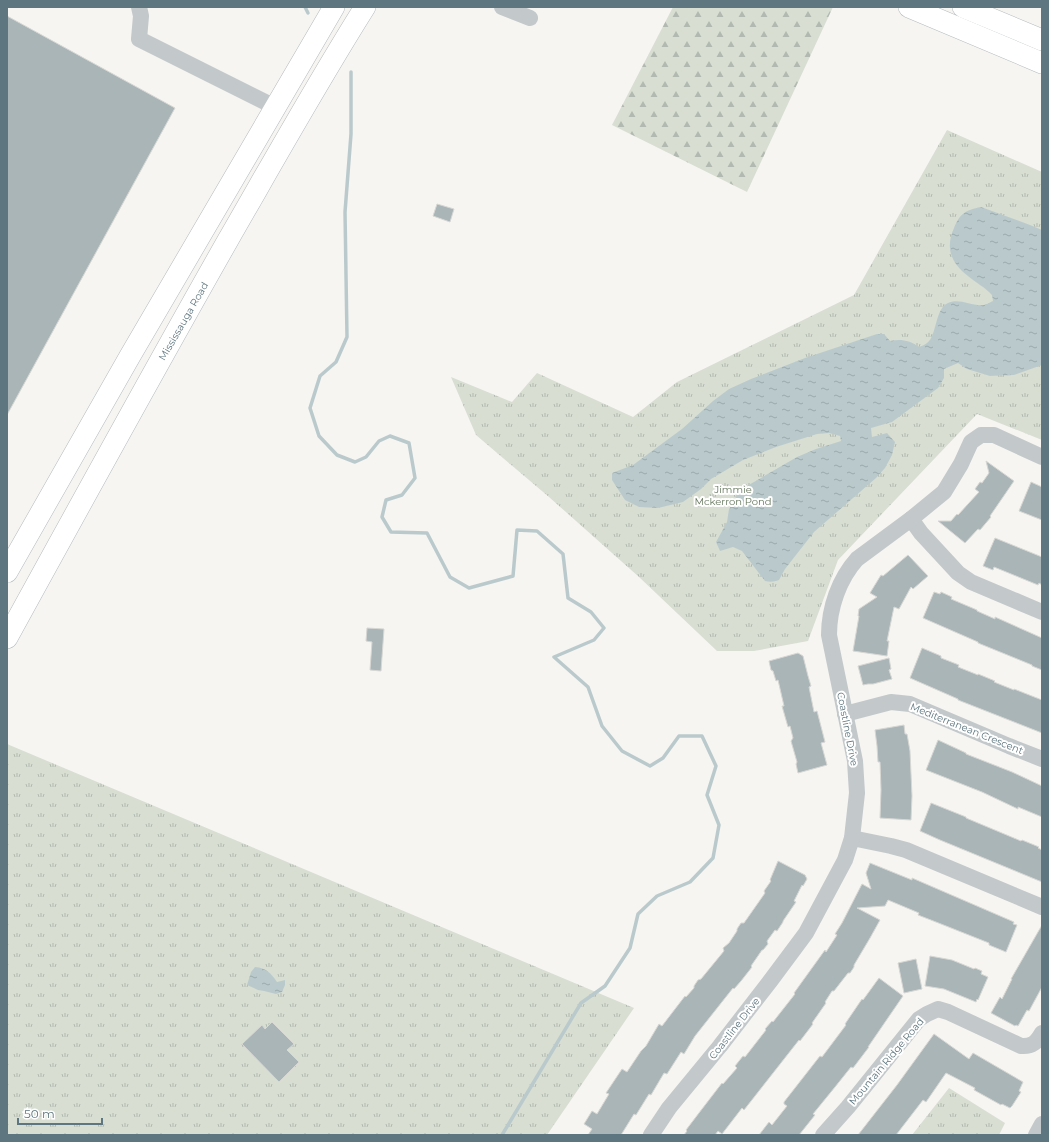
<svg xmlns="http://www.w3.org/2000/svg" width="1049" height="1142" font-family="Montserrat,sans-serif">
<defs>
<pattern id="grass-tufts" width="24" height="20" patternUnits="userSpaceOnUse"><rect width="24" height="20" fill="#d8ded2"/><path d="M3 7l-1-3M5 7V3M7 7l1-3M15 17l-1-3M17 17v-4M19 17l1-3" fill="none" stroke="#b2b9b0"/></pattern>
<pattern id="forest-firs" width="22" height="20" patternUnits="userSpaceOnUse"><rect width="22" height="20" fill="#d8ded2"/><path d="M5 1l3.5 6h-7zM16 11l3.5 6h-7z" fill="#b2b9b0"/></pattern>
<pattern id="water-ripples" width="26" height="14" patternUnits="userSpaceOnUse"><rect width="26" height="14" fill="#bacacc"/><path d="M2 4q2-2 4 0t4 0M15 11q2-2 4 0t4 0" fill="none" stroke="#9aa9ab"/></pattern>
</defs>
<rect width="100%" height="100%" fill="#f6f5f2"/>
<g fill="url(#grass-tufts)">
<polygon points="947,130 1042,172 1042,440 977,414 838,560 808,641 754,651 717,651 639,577 549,497 476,435 451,377 512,402 537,373 633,417 677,382 854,295"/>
<polygon points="7,744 634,1008 547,1135 7,1135"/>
<polygon points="949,1088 1005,1123 999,1135 912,1135"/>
</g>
<polygon fill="url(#forest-firs)" points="673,7 833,7 747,192 612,125"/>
<g fill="url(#water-ripples)">
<path d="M981 207 1030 225 1042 230V365L1014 375 990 376 967 369 958 363 944 369V378L938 388 892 422 871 428 872 437 887 433 895 442 892 455 885 468 876 478 814 532 785 569 779 580C774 582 770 582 765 581L742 551 733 547 720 551 716 542 727 522 729 509 736 497 747 486 797 457 816 449 841 441 840 436 829 433 817 434 776 447 743 460 711 479 701 489 683 502 658 508 639 507 625 500 612 480V473L633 465 682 429 713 401 729 389 751 379 805 358 877 334H884L890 341C901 339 909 340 919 347 921 346 925 345 927 343 937 336 935 308 948 303 960 297 976 309 987 304 988 304 992 301 993 301L992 295C985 287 976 283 968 276 951 263 945 248 954 228 960 213 966 210 981 207Z"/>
<path d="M255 967C266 968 271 973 277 982L285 980V985L282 992 276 994 264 991 258 990 247 985 251 972Z"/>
</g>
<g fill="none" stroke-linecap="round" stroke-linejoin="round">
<g stroke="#bacacc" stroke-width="3.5">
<polyline points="305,7 308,13"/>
<polyline points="351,72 351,134 345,212 347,337 336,362 320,376 310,408 319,436 337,455 355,462 366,457 379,441 390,436 409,443 415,478 402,495 386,500 382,517 391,532 427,533 450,577 469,588 513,576 517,530 537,531 563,554 568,598 591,612 604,628 594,640 554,657 588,687 602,726 622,751 650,766 663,758 679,736 702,736 716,766 707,795 719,825 713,858 690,882 657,896 638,914 630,948 605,986 581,1003 502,1135"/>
</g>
</g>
<g fill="#a9b5b7" stroke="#d7d7d4">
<polygon points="7,16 175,108 7,415"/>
<polygon points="437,204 454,209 450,222 433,216"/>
<polygon points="986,461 1014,481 990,516 991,517 980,530 978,529 965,543 938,521 951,521 957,514 958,515 979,492 975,489 980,482 982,483 989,473"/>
<polygon points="1031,482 1042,487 1042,520 1019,511"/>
<polygon points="995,538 1042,557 1042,585 1039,583 1038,585 994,567 993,570 983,566"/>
<polygon points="908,555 928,576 913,589 911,587 899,609 894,607 887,641 889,641 887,656 853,651 859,616 858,616 859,609 877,597 870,593 881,575 883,576"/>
<polygon points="934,592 940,594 941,592 952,597 951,599 977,610 977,611 995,619 995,617 1042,638 1042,670 1032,666 1032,665 978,643 978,642 923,618"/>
<polygon points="367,628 384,629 381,671 370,670 372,642 366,641"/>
<polygon points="922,648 941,656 941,658 959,665 958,667 978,675 978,674 995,681 994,682 1014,690 1014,689 1042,700 1042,733 958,700 958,699 910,678"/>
<polygon points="798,653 803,656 808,676 811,686 809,687 814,712 817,711 825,742 821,743 827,765 798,773 796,764 797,762 791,741 793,738 790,726 788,727 782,706 784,706 778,680 776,681 773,671 771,670 769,661"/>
<polygon points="889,658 891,669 889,670 892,679 873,684 868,684 863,685 858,666"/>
<polygon points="904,725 905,734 907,734 910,751 912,796 911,820 880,818 881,790 880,762 878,762 877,746 875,730"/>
<polygon points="938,740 966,753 966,754 1012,772 1042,786 1042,817 1018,807 1018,809 982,792 926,770"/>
<polygon points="931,803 966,817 966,818 1021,841 1022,840 1039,847 1038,848 1042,850 1042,882 940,840 920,831"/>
<polygon points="778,861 805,875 807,879 803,886 802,885 794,901 796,902 783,921 783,922 777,931 775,930 767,941 768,944 763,950 762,950 751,966 752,967 741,981 734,989 733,988 695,1036 684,1054 681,1052 667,1074 664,1073 651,1095 649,1094 636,1115 634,1114 621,1135 588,1135 592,1129 584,1124 592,1111 597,1114 609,1094 606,1093 622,1069 627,1072 641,1051 646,1046 659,1024 662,1026 685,996 686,997 694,988 694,986 698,980 701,979 724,951 723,948 729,943 737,931 737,929 741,923 744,923 765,893 764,891 771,881 770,880"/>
<polygon points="870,863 912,880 912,878 1014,922 1013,924 1017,925 1006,952 989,945 989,943 936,922 918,915 919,913 888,900 885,906 857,908 880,920 870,938 854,965 854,967 850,973 848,973 834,991 832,991 825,1002 826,1003 812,1023 813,1024 800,1041 799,1040 744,1110 742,1108 722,1134 718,1131 715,1135 684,1135 687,1131 686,1130 702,1109 722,1083 723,1084 737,1068 735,1066 743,1056 745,1057 766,1030 765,1029 772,1021 773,1022 795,994 794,993 825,950 826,952 837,935 835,934 842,923 862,884 871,889 866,873"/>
<polygon points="1042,925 1042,987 1029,1011 1027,1010 1018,1026 1016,1025 1015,1026 991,1013 1000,997 1002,999 1012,979 1011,979"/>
<polygon points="930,956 952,960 974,969 975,968 982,971 981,974 988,977 978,1000 977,999 976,1002 944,989 925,986"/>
<polygon points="916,959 922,989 904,993 898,963"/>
<polygon points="879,978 903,996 868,1047 869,1047 853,1068 851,1067 835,1087 813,1114 815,1115 799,1135 759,1135 769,1122 772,1125 787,1106 784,1104 784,1102 820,1056 822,1057 846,1025 845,1024 862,999 863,1000"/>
<polygon points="272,1022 294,1044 287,1050 299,1062 279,1082 242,1044 262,1025 265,1029"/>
<polygon points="934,1034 969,1059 973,1053 1023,1082 1019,1091 1021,1092 1012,1106 1010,1108 1002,1104 1001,1105 974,1090 975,1088 946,1073 926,1102 923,1100 896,1135 858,1135 897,1085"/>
</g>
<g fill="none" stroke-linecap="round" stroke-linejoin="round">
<defs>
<g id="major">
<polyline points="909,7 1042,63"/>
<polyline points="963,7 1042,40"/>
<polyline points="7,572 130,356 334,7"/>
<path d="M7 638C80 505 153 372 228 240 273 162 317 83 365 7"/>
</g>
</defs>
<use href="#major" stroke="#b3babc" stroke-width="22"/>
<g stroke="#c3c8ca" stroke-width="16">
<polyline points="139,7 141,16 139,39 275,107"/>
<polyline points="502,7 530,18"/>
<polyline points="911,519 921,533 958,573 971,582 1042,612"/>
<polyline points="845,714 891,702 910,704 1009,746 1042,759"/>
<polyline points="852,838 891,846 906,850 1042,907"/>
<path d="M651 1135 669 1108 720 1046 771 980 806 933 845 860 852 838 857 793 855 761 829 635C829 608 839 579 857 559L911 519 944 492 961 464 971 442 981 435H994L1042 457"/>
<path d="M823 1135 848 1107 919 1019 927 1014 938 1009 948 1012 1021 1046C1032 1047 1037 1042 1042 1033"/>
<polyline points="1036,1135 1042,1124"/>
</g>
<use href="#major" stroke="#fff" stroke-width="21"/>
</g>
<g text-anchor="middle" stroke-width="4" stroke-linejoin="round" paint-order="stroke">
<g font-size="10" fill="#5e767f" stroke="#fff">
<text transform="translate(183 321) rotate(-60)" y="4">Mississauga Road</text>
<text transform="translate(967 728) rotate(22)" y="4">Mediterranean Crescent</text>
<text transform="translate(848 729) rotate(79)" y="4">Coastline Drive</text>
<text transform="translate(734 1028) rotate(-52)" y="4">Coastline Drive</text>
<text transform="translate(886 1061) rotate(-50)" y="4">Mountain Ridge Road</text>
</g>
<g font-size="10" fill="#66775e" stroke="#fff">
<text x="733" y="493">Jimmie<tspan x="733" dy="12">Mckerron Pond</tspan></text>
</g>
</g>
<rect width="1049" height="1142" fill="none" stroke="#5e767f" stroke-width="16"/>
<path d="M18 1118v6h84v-6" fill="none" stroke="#5e767f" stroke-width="2"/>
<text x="24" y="1118" font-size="12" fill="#5e767f" stroke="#ffffff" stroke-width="3" paint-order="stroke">50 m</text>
</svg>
